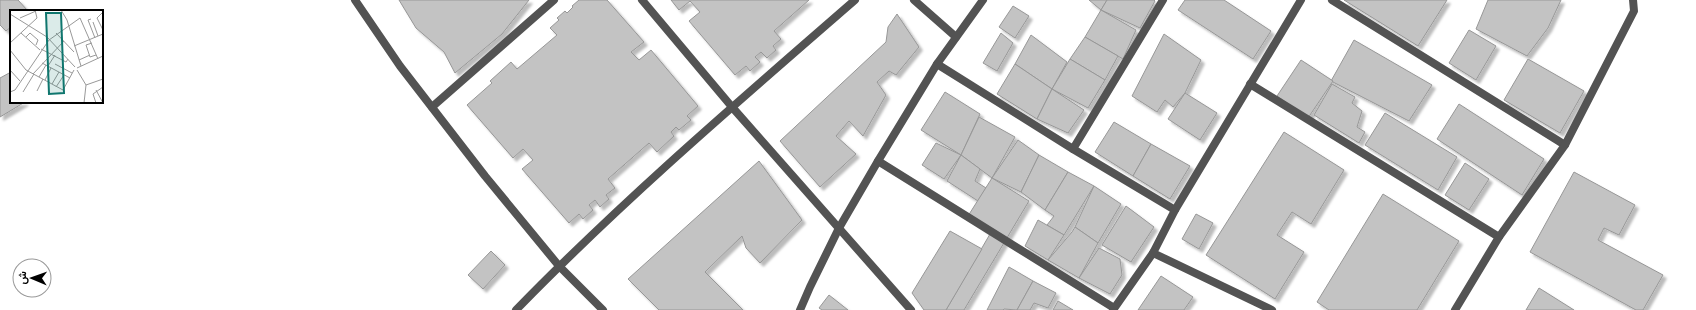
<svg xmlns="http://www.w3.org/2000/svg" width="1696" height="310" font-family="Karla,Vazirmatn,sans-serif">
<defs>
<filter id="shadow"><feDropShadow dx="3.5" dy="3.5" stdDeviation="1" flood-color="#0004"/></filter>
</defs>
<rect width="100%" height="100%" fill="#fff"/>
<g fill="#c3c3c3" stroke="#979797" filter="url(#shadow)">
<polygon points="0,0 18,0 28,11 11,11 11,27 6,31 0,25"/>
<polygon points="399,0 529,0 502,34 455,73 444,52 416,28"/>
<polygon points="579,0 607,0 644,42 631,52 639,60 651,50 698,106 687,116 691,120 679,130 676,127 671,132 674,136 657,152 649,143 608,179 615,188 606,195 609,199 600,207 595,200 589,205 593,210 583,219 579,214 569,223 522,169 533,160 523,149 513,158 467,105 492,83 490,81 511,62 517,69 557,35 550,28 559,20 557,18 565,11 567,13 573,7 572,6"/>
<polygon points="671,0 809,0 774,31 781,39 773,46 776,50 767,58 761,52 755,57 760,62 750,71 746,66 735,75 689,21 700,12 690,1 679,10"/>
<polygon points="1089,0 1107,0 1101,10"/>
<polygon points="1107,0 1154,0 1155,1 1140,28 1101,10"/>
<polygon points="1185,0 1224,0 1271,31 1253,59 1178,10"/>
<polygon points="1344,0 1447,0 1418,46"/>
<polygon points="1488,0 1561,0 1548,28 1527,56 1476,29"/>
<polygon points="1013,6 1029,16 1015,38 999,27"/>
<polygon points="1101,10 1136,30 1123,59 1085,37"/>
<polygon points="897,14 919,47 896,75 889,71 877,82 886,95 863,136 849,121 836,136 856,154 820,187 780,141 886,42 888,27"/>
<polygon points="1469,30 1496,46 1476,80 1449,63"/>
<polygon points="1001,33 1013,43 997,71 983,63"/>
<polygon points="1164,34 1201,60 1185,93 1173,107 1165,100 1157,112 1132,96"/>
<polygon points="1031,35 1067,62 1052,89 1015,64"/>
<polygon points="1085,37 1118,56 1105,80 1070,59"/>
<polygon points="1354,40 1432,85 1409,121 1331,81"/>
<polygon points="1070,59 1105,80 1088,108 1052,89"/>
<polygon points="1528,59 1584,91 1560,133 1504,100"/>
<polygon points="1301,60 1333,81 1308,118 1277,96"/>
<polygon points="1015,64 1052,89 1037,119 997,94"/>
<polygon points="11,72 11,102 25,102 0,117 0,78"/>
<polygon points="1332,84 1355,97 1352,103 1362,111 1357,127 1365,132 1359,143 1314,115"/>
<polygon points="1052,89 1084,110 1068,133 1037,119"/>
<polygon points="945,92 980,114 961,155 921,130"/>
<polygon points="1185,93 1217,113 1200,140 1168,119"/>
<polygon points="1459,104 1544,159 1522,195 1437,139"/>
<polygon points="1385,113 1457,157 1438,190 1365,145"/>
<polygon points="979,117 1015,137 992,178 961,155"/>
<polygon points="1114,122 1151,144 1133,176 1095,152"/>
<polygon points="1284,132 1344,170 1311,224 1292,212 1277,235 1304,252 1275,299 1206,255"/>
<polygon points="1018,140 1039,155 1021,192 992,178"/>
<polygon points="936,143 961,155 944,179 922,165"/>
<polygon points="1151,144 1190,166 1170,199 1133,176"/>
<polygon points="961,155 980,169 975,181 986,188 978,201 947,181"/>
<polygon points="1039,155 1068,172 1045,210 1021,192"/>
<polygon points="759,161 802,220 760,263 746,248 742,236 705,272 743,310 659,310 628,279"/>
<polygon points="1465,163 1489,179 1469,210 1445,195"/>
<polygon points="1068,172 1094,186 1064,235 1047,225 1054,216 1045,210"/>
<polygon points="1574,172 1635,205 1619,235 1604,228 1598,240 1663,275 1643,310 1636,310 1530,252"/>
<polygon points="992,178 1029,201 964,310 946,310 990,234 968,216"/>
<polygon points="1094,186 1121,204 1098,243 1075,227"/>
<polygon points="1383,194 1459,241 1417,310 1329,310 1317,302"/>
<polygon points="1126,206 1154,227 1131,262 1102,245"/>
<polygon points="1196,214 1213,223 1199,249 1182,239"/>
<polygon points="1038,220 1064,235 1048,260 1025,246"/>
<polygon points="1075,227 1098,243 1079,278 1048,260 1072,232"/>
<polygon points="950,231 982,249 946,310 924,310 912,293"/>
<polygon points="1099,248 1120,259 1122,275 1110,294 1079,278"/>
<polygon points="491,251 505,265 483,289 468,275"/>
<polygon points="1009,267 1033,281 1017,310 1004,309 1003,310 987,310"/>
<polygon points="1161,276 1193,297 1184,310 1138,310"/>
<polygon points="1033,281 1056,293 1048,308 1034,303 1030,310 1017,310"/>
<polygon points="1539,288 1574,310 1526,310"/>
<polygon points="829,295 848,310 822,310 819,308"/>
<polygon points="1058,301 1073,310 1053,310"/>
</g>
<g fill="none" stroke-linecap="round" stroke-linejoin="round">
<g stroke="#535353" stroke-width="8">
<polyline points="355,0 400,66 485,176 559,266 603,310"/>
<polyline points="642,0 732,107 911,310"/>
<polyline points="914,0 956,37"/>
<polyline points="1332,0 1565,145"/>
<polyline points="937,64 1073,149 1175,210"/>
<polyline points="1250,84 1499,237"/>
<polyline points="432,107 554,0"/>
<polyline points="1073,149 1163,0"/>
<polyline points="878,161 1114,308"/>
<polyline points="1153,253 1272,310"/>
<path d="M516 310C623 200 740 100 855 0"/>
<polyline points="800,310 810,287 839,228 878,161 937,64 983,0"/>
<polyline points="1113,310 1153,253 1175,210 1301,0"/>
<polyline points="1455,310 1499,237 1565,145 1634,11 1633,0"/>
</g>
</g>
<g transform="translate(10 10)">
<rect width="93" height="93" fill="#fff"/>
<path fill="none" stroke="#999" stroke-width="1" d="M51 0 57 10 71 56M93 2 87 8 93 20M0 4 37 27 65 57M10 8 26 1M81 9 78 10 85 28M83 12 88 26M11 23 30 40M46 23 64 42M16 27 20 23 28 30 26 35M0 33 27 8 25 0M82 33 76 35 80 47 86 45M64 36 93 24M31 39 56 52 58 49M0 40 16 60 53 80 64 60M69 50 80 45M32 53 60 68M45 54 62 63M38 56 45 45M67 58 93 46M0 60 10 71M67 60 76 75 74 93M23 64 54 31M29 67 36 55M35 70 41 58M42 74 49 62M76 75 93 69M46 77 54 65M86 80 93 93M27 81 33 69M0 82 5 80 39 30 70 8 88 49M13 82 24 64M86 93 83 84 93 77"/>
<path fill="#0f766e" fill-opacity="0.15" stroke="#0f766e" stroke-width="2" d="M36 3H51L54 83 39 84Z"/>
<rect width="93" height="93" fill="none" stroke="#000" stroke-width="2"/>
</g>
<g transform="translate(32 278) rotate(272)"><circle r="19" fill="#ffffff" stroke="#999999"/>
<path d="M0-3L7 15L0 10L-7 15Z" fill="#000000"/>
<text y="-6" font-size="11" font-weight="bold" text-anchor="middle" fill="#000000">ش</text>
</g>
</svg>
